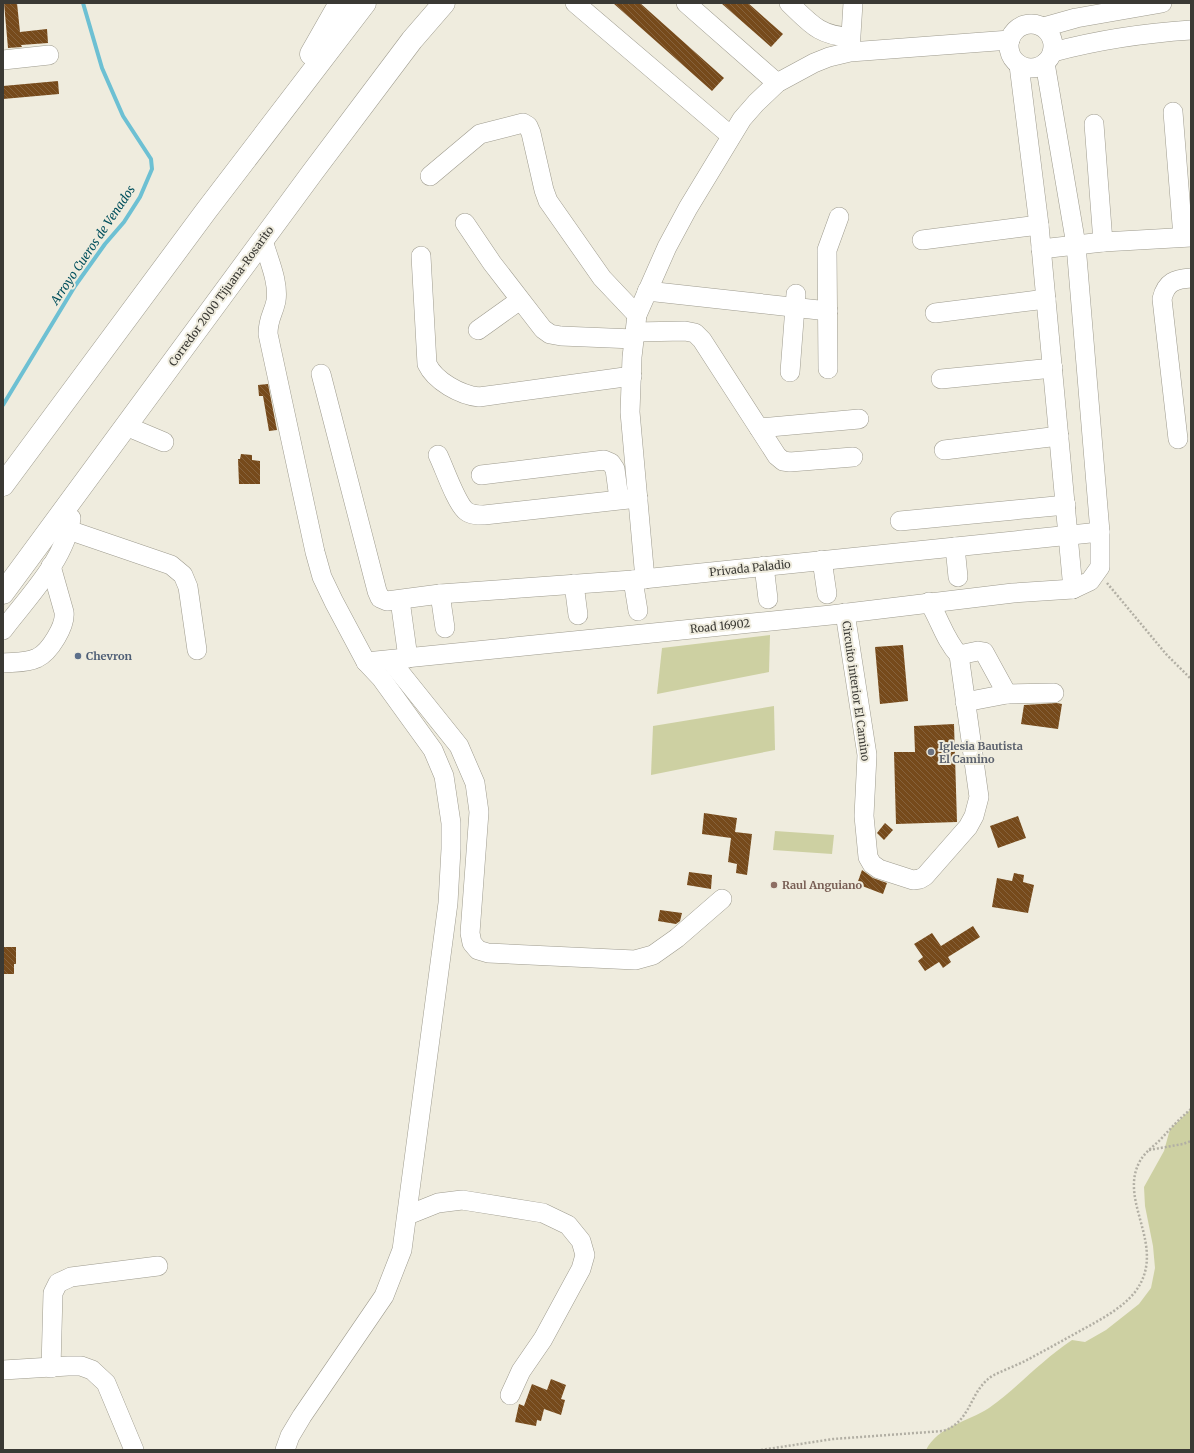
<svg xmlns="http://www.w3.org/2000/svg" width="1194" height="1453" font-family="Merriweather,serif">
<defs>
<pattern id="building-back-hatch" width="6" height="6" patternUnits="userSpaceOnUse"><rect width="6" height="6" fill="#764a1b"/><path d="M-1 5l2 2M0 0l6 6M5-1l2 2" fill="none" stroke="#86623c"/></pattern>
</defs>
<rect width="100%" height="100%" fill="#efecde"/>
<g fill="#cdd0a2">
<polygon points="770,635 769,672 657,694 662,648"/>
<polygon points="774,706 775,750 651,775 653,726"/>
<polygon points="775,831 834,835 832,854 773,850"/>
<path d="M1191 1109V1450H926C938 1426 968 1422 989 1408 1018 1387 1042 1360 1072 1340L1085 1342 1106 1330 1139 1304 1151 1288 1155 1268 1153 1246 1145 1206 1144 1187 1164 1151 1170 1129Z"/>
</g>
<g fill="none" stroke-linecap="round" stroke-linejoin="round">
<polyline stroke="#6dc0d3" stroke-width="4" points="3,405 75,286 105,244 124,222 140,197 152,169 151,159 123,116 102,68 83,3"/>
</g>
<g fill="url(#building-back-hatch)">
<polygon points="4,3 17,3 20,32 47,29 48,43 21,45 22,47 8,48"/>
<polygon points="613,3 640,3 724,78 712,91"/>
<polygon points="721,3 748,3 783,34 771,47"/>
<polygon points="58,81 59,94 3,99 3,86"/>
<polygon points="268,384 277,430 269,431 263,396 259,396 258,385"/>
<polygon points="241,454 252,455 252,460 260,461 260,484 239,484 238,459 240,459"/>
<polygon points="903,645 908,701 880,704 875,647"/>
<polygon points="1057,703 1062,704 1058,729 1021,724 1024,705"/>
<polygon points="954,724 957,822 896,824 894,752 915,752 914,726"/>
<polygon points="704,813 737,818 735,832 752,834 747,875 736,873 737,864 728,862 731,838 702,834"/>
<polygon points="1018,816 1026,838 998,848 990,826"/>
<polygon points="885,823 893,830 884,840 877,833"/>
<polygon points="862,870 873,878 887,883 883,894 857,884"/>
<polygon points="689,872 712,875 711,889 687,885"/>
<polygon points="1014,873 1024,875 1023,882 1034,885 1028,913 992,907 997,878 1012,881"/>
<polygon points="660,910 682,913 680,921 676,924 658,921"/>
<polygon points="973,926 980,937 948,957 951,962 943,968 939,962 925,971 918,961 923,957 914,944 932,933 941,946"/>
<polygon points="3,947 16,947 16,964 14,964 14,974 3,974"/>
<polygon points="551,1379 566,1385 561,1399 565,1400 561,1415 544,1409 541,1421 537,1420 536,1426 515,1422 519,1404 524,1406 532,1384 547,1390"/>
</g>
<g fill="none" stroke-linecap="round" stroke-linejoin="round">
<defs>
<g id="minor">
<polyline points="575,3 731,136"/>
<polyline points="686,3 777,83"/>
<path d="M789 3C810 23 819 36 850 37"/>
<circle cx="1031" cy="46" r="22"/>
<polyline points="1044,27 1076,18 1162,3"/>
<polyline points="850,51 853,3"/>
<path d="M1053 52C1098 40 1145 33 1191 30"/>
<polyline points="3,60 49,55"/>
<polyline points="1019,65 1039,225 1073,589"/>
<polyline points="1173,112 1183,237"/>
<polyline points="1094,124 1103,242"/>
<polyline points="430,176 480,134 523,123 528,126 531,133 544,190 548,201 602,278 637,315"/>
<polyline points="465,223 492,263 543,329 550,334 561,336 634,339"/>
<path d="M263 240C268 259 279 281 276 301 273 315 268 318 268 334L315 552 322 577 334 602 366 662 381 678 433 750 444 776 451 823V849L448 903 402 1250 384 1296 302 1416 290 1436 285 1450"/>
<polyline points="922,240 1039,225"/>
<polyline points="1041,249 1103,242 1191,237"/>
<path d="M421 256 427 364C435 381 460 395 479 397L632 376"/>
<polyline points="647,291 828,311"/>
<polyline points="935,313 1046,299"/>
<polyline points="478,330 520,300"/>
<polyline points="635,332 685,331 695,333 702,340 777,456 783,461 790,462 853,457"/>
<polyline points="828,369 827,250 839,217"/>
<polyline points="790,372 796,294"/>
<polyline points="321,374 377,591 380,598 387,601 440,594 633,580 1100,532"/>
<polyline points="941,379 1053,368"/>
<polyline points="126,426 164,442"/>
<polyline points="759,428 859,419"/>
<path d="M1178 439 1162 299C1166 282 1175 279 1191 278"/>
<polyline points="944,450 1059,436"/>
<path d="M438 455C444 467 456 503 466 511 471 515 478 515 484 515L638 498"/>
<polyline points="481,475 604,460 611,463 615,469 619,499"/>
<polyline points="900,521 1066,505"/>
<polyline points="54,525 171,565 183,575 188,587 197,650"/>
<polyline points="955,547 958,577"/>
<polyline points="822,560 827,594"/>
<polyline points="764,566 768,599"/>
<polyline points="645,579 630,412 632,357 637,315 667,247 688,208 742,119 756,103 777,83 814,63 829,57 850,52 1010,40"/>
<polyline points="633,580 638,611"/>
<polyline points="574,584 578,615"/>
<polyline points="440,594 445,628"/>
<polyline points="400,600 408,658"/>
<path d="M845 613 867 755 864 816 868 857 872 864 879 869 913 880 920 879 925 876 968 827 974 816 979 797 959 655C945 640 940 620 929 602"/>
<path d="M3 630C27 598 66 559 71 518"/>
<polyline points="959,655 978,651 984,652 1007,694"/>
<polyline points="390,660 459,746 475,783 479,812 470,933 472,943 478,950 488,953 635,960 653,955 677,938 722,899"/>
<polyline points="366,662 831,615 1013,593 1073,589 1090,581 1100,567 1100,532 1076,245 1045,63"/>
<path d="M3 663C14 662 27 663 37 658 50 652 66 625 64 612L51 566"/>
<polyline points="965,702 1007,694 1054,693"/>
<polyline points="408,1215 438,1203 462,1200 543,1213 568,1225 581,1241 585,1255 581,1269 543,1339 521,1371 510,1395"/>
<polyline points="51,1368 53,1293 58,1283 71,1277 158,1266"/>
<polyline points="3,1370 68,1366 81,1366 92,1370 106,1383 134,1450"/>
</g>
<g id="highway">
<polyline points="311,54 340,3"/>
<polyline points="3,485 206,211 365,3"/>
<polyline points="3,593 312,173 412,40 444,3"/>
</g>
</defs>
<use href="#minor" stroke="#9e9b8e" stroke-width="20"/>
<use href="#highway" stroke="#9e9b8e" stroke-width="23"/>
<g stroke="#b2afa4" stroke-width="2.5" stroke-dasharray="2 2" stroke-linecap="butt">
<polyline points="1107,583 1166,654 1191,679"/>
<polyline points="1149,1150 1183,1144 1191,1141"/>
<path d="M761 1450 833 1439 943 1431C973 1421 969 1389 994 1375 1004 1370 1015 1366 1025 1361 1046 1350 1067 1338 1089 1326 1105 1317 1123 1307 1135 1292 1169 1247 1117 1202 1140 1161 1145 1152 1154 1146 1161 1139 1171 1128 1180 1118 1191 1109"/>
</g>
<use href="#minor" stroke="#fff" stroke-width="19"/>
<use href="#highway" stroke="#fff" stroke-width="22"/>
</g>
<circle fill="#5c6f8a" stroke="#efecde" stroke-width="1.5" cx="78" cy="656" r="4"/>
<circle fill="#6b7280" stroke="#efecde" stroke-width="1.5" cx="931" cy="752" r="4"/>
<circle fill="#8d6e63" stroke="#efecde" stroke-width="1.5" cx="774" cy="885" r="4"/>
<g text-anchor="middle" stroke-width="4" stroke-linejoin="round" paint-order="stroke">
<g font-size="11" fill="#3a3934" stroke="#efecde">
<text transform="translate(221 296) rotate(-54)" y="4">Corredor 2000 Tijuana-Rosarito</text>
<text transform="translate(750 568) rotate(-6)" y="4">Privada Paladio</text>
<text transform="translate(720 626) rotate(-6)" y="4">Road 16902</text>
<text transform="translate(856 691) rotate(82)" y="4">Circuito interior El Camino</text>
</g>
<g font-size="11" font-weight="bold" fill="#4e5e75" stroke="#efecde" text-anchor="start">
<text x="86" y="660">Chevron</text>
</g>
<g font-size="11" font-weight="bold" fill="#5b616d" stroke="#efecde" text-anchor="start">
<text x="939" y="750">Iglesia Bautista<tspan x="939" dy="13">El Camino</tspan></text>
</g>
<g font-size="11" font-weight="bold" fill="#785e54" stroke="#efecde" text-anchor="start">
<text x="782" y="889">Raul Anguiano</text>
</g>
<g font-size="12" font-style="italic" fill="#004f5c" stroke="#efecde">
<text transform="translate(93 245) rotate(-56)" y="4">Arroyo Cueros de Venados</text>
</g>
</g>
<rect width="1194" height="1453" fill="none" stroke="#3a3934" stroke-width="8"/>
</svg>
